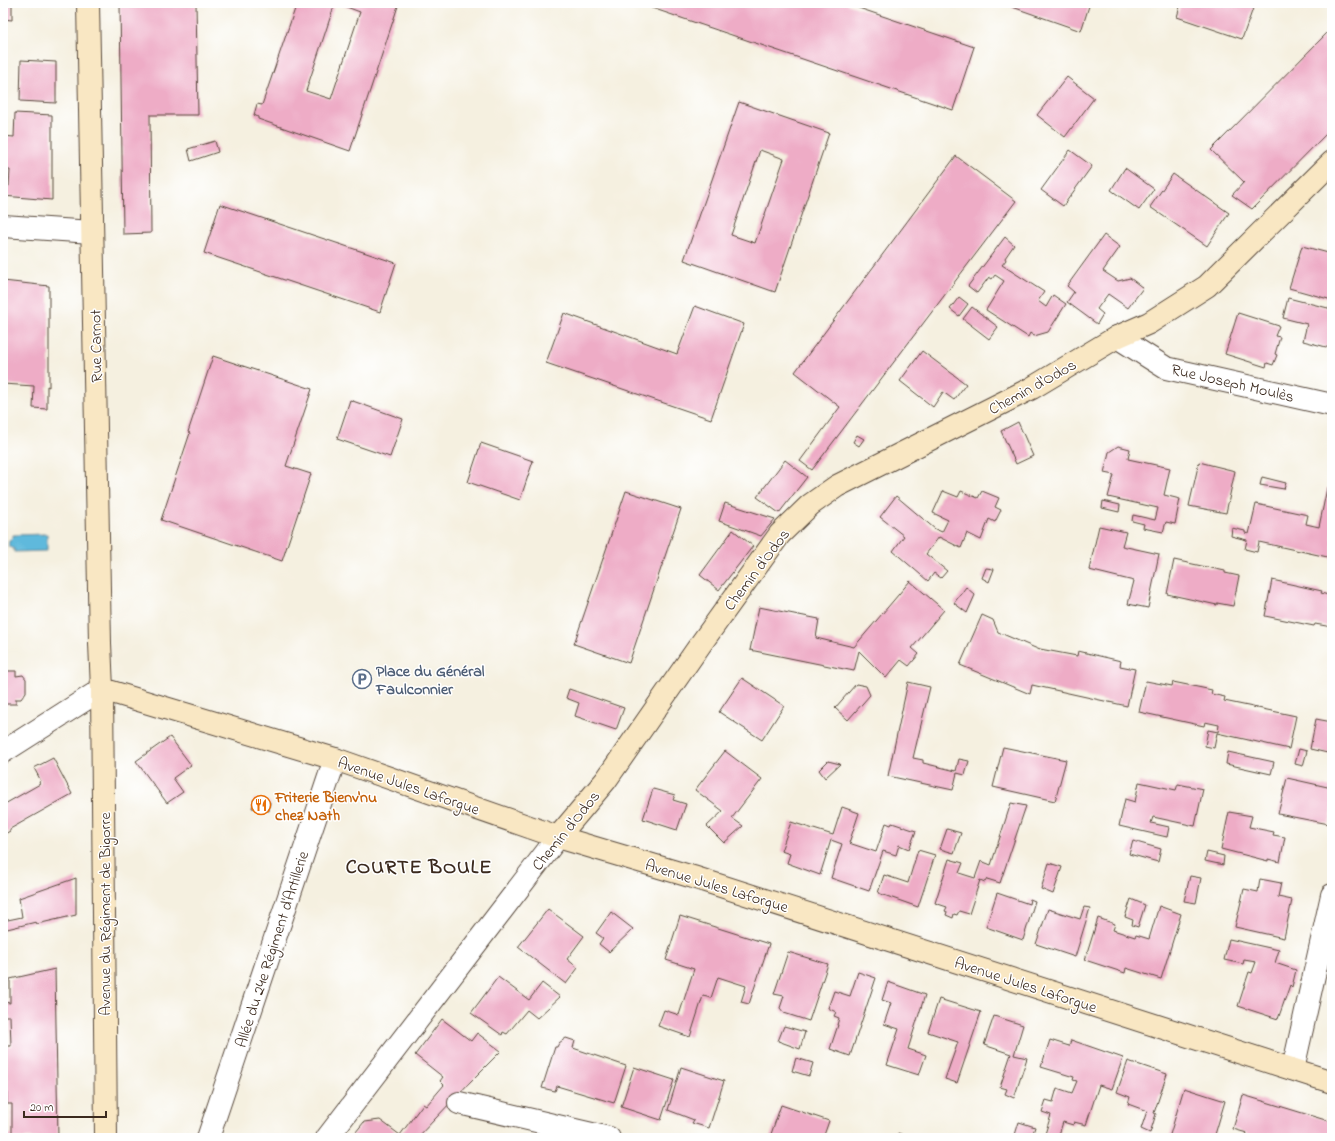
<svg xmlns="http://www.w3.org/2000/svg" width="1335" height="1141" font-family="'Indie Flower',sans-serif">
<rect width="100%" height="100%" fill="#fff"/>
<filter id="ink" filterUnits="userSpaceOnUse"><feTurbulence type="fractalNoise" baseFrequency=".025" numOctaves="2"/><feDisplacementMap in="SourceGraphic" scale="8" xChannelSelector="R" yChannelSelector="G"/><feConvolveMatrix kernelMatrix="1 2 1 2 8 2 1 2 1" color-interpolation-filters="sRGB"/></filter>
<filter id="wash" filterUnits="userSpaceOnUse"><feTurbulence type="fractalNoise" baseFrequency=".012" numOctaves="4" result="noise"/><feDisplacementMap in="SourceGraphic" scale="16" xChannelSelector="R" yChannelSelector="G"/><feGaussianBlur stdDeviation="0.9" result="paint"/><feColorMatrix in="noise" values="0 0 0 0 0 0 0 0 0 0 0 0 0 0 0 0 0 1.4 0 .05"/><feComposite in="paint" operator="in"/></filter>
<g filter="url(#wash)">
<rect width="100%" height="100%" fill="#f5f0e0"/>
<path fill="#5eb9dc" stroke="#4c727d" d="M47 534V551L14 552V549L9 546C8 542 9 540 13 537V535Z"/>
<g id="blocks">
<g fill="#eeacc6" fill-rule="evenodd">
<polygon points="3,3 12,3 12,20 3,19"/>
<polygon points="120,3 196,3 198,115 150,115 151,233 123,234"/>
<polygon points="297,3 335,3 306,91 331,99 360,12 336,3 399,3 350,151 258,119 258,117 254,115 257,104 262,105"/>
<polygon points="650,3 844,3 974,47 953,110 649,7"/>
<polygon points="1001,3 1090,3 1081,31"/>
<polygon points="1181,3 1255,3 1242,39 1177,17"/>
<polygon points="1332,28 1332,128 1252,209 1232,195 1244,182 1211,150"/>
<polygon points="21,60 56,62 56,103 20,101"/>
<polygon points="1067,77 1094,98 1065,137 1037,115"/>
<path d="M739 102 829 133 775 292 684 260ZM760 150 784 159 755 243 731 235Z"/>
<polygon points="15,113 52,115 52,200 3,196 3,186 9,186 10,170 3,170 3,136 14,137"/>
<polygon points="215,141 218,152 191,161 188,149"/>
<polygon points="1070,150 1092,166 1063,206 1041,190"/>
<polygon points="956,156 1016,201 812,470 800,461 840,407 795,372"/>
<polygon points="1125,168 1154,189 1139,210 1111,190"/>
<polygon points="1173,174 1229,213 1207,246 1150,207"/>
<polygon points="220,204 396,263 380,312 204,253"/>
<polygon points="1104,235 1120,247 1103,271 1118,281 1130,278 1143,288 1128,308 1108,294 1097,309 1103,314 1097,324 1067,302 1074,292 1067,286"/>
<polygon points="1005,237 1014,245 1005,258 1006,260 1002,265 1044,292 1038,301 1046,307 1053,295 1066,304 1048,332 1034,336 1030,333 1028,337 986,310 1004,281 995,275 992,279 989,277 977,293 968,286"/>
<polygon points="1302,246 1332,254 1332,300 1289,288"/>
<polygon points="3,281 49,286 49,387 47,386 47,409 33,408 34,386 3,384"/>
<polygon points="959,297 968,304 959,316 950,309"/>
<polygon points="1288,298 1332,309 1332,340 1330,348 1303,341 1307,324 1283,318"/>
<polygon points="695,306 744,324 711,419 546,363 564,313 677,354"/>
<polygon points="972,307 998,327 989,339 963,319"/>
<polygon points="1238,313 1279,326 1275,336 1280,337 1275,354 1277,355 1273,365 1267,363 1266,367 1225,354"/>
<polygon points="922,351 966,384 954,400 943,392 933,407 900,381"/>
<polygon points="213,356 312,389 286,466 311,474 282,561 161,520 190,433 188,432"/>
<polygon points="350,400 403,419 390,457 337,439"/>
<polygon points="1018,422 1033,456 1016,464 1001,431"/>
<polygon points="857,435 864,439 859,446 853,442"/>
<polygon points="481,443 533,461 520,500 468,482"/>
<polygon points="1118,446 1130,449 1128,459 1170,468 1164,495 1180,499 1175,524 1166,522 1163,532 1143,528 1144,524 1132,521 1133,515 1155,520 1158,508 1108,497 1114,475 1104,473 1109,452"/>
<polygon points="785,460 807,477 779,513 757,497"/>
<polygon points="1199,462 1235,471 1226,513 1189,506"/>
<polygon points="1262,477 1286,483 1284,489 1260,485"/>
<polygon points="1327,488 1332,489 1332,558 1259,542 1257,552 1245,549 1247,540 1231,536 1232,528 1245,531 1245,533 1249,534 1256,504 1308,515 1306,524 1319,527"/>
<polygon points="626,491 681,509 629,663 574,644"/>
<polygon points="943,491 958,497 961,491 978,498 982,491 999,498 995,507 1001,510 995,522 989,519 981,540 967,533 961,548 939,537 926,554 947,571 941,578 934,573 928,581 893,551 904,536 880,517 896,496 935,529 942,532 948,520 933,513"/>
<polygon points="1103,501 1120,505 1119,512 1102,508"/>
<polygon points="725,503 775,519 761,536 719,521"/>
<polygon points="1099,526 1126,532 1122,546 1159,554 1148,608 1128,604 1134,581 1089,570"/>
<polygon points="733,530 753,546 719,590 700,575"/>
<polygon points="1174,560 1225,571 1225,573 1239,576 1233,606 1217,603 1217,605 1167,594"/>
<polygon points="986,568 994,569 989,582 982,578"/>
<polygon points="1272,580 1322,591 1321,593 1332,596 1332,627 1315,624 1314,626 1265,616"/>
<polygon points="910,581 944,610 912,648 919,654 909,666 901,660 886,678 859,651 854,671 750,650 759,607 819,619 816,638 854,647"/>
<polygon points="966,587 975,595 967,613 954,603"/>
<polygon points="982,615 993,620 998,632 1040,650 1040,649 1077,656 1078,651 1121,661 1120,666 1135,669 1127,706 1032,685 1030,694 960,665"/>
<polygon points="3,671 16,671 16,676 23,675 26,679 26,692 21,699 16,699 16,704 3,704"/>
<polygon points="742,678 784,706 762,740 719,712"/>
<polygon points="1146,681 1172,686 1173,682 1212,690 1211,694 1225,697 1224,701 1296,716 1289,749 1217,733 1214,748 1205,746 1208,730 1218,732 1219,725 1205,722 1204,726 1139,712"/>
<polygon points="908,682 930,687 913,758 923,760 923,763 956,771 959,759 969,761 965,775 957,773 953,790 888,776"/>
<polygon points="856,684 866,686 870,695 848,720 835,708"/>
<polygon points="569,689 624,708 616,730 575,716 579,703 566,698"/>
<polygon points="1316,719 1332,722 1332,754 1310,749"/>
<polygon points="170,737 191,765 173,778 183,792 167,803 136,761"/>
<polygon points="1003,747 1066,760 1055,801 993,787"/>
<polygon points="1299,749 1307,751 1303,766 1295,764"/>
<polygon points="725,751 762,779 732,818 743,826 724,843 707,826 723,811 695,790"/>
<polygon points="1228,752 1274,762 1271,774 1226,764"/>
<polygon points="53,758 72,794 10,829 10,831 3,835 3,805 40,784 39,782 41,781 34,768"/>
<polygon points="828,761 840,764 825,778 819,770"/>
<polygon points="1287,778 1332,788 1332,812 1329,824 1278,814"/>
<polygon points="1139,782 1176,790 1178,784 1203,789 1195,826 1153,817 1151,823 1169,827 1167,837 1119,826 1125,799 1135,802"/>
<polygon points="653,789 675,795 673,800 686,804 677,830 643,819"/>
<polygon points="254,799 270,802 269,811 252,808"/>
<polygon points="1011,803 1026,806 1000,883 987,879 985,882 980,880 969,914 959,911 957,915 954,914 953,918 946,915 947,912 945,911 947,907 935,903 949,859 963,863 959,873 975,878 981,861 991,865"/>
<polygon points="842,807 859,813 849,843 876,852 886,823 891,825 892,823 916,831 909,849 899,845 896,855 883,851 869,891 831,878 842,844 831,840 820,875 787,863 790,854 781,851 791,822 833,835"/>
<polygon points="1229,812 1252,816 1249,827 1274,832 1273,835 1285,837 1280,862 1268,859 1268,861 1221,849"/>
<polygon points="947,829 961,833 954,853 940,849"/>
<polygon points="1133,841 1161,849 1158,862 1129,854"/>
<polygon points="918,850 935,855 918,907 878,893 884,875 908,883"/>
<polygon points="1207,852 1224,856 1223,865 1205,861"/>
<polygon points="1049,863 1062,867 1053,894 1041,889"/>
<polygon points="1190,876 1201,878 1196,903 1184,901"/>
<polygon points="76,878 76,915 37,924 36,922 3,930 3,921 22,917 19,898"/>
<polygon points="1260,879 1281,883 1278,897 1292,900 1284,938 1235,927 1244,889 1258,892"/>
<polygon points="997,893 1029,904 1030,899 1035,901 1023,940 986,927"/>
<polygon points="1131,899 1145,905 1138,927 1132,925 1133,920 1125,917"/>
<polygon points="1159,906 1181,914 1161,979 1126,968 1125,973 1085,960 1098,918 1115,924 1113,930 1135,937 1136,935 1149,939"/>
<polygon points="1084,907 1090,908 1075,957 1036,944 1048,909 1080,919"/>
<polygon points="548,909 584,936 567,959 578,968 566,984 518,947"/>
<polygon points="611,912 633,929 609,952 599,944 603,938 596,933"/>
<polygon points="680,916 769,944 749,1004 741,1002 746,986 718,977 711,998 703,996 690,1037 658,1026 664,1010 679,1015 694,969 666,960"/>
<polygon points="1229,939 1279,950 1275,963 1296,970 1292,987 1290,985 1278,1019 1238,1006 1249,972 1252,973 1256,962 1244,960 1243,964 1224,960"/>
<polygon points="788,952 828,964 809,1021 784,1013 780,1008 784,996 774,994"/>
<polygon points="55,969 58,1138 3,1138 3,1134 12,1134 12,1104 7,1104 6,1046 11,1046 10,1016 3,1016 3,1002 10,1003 10,979"/>
<polygon points="858,972 876,978 850,1056 830,1049 838,1025 837,1025 839,1018 834,1016 836,1012 828,1008 834,991 850,996"/>
<polygon points="498,977 529,1000 542,983 560,997 537,1018 527,1010 507,1034 503,1032 502,1035 471,1013"/>
<polygon points="888,982 925,995 908,1049 926,1055 919,1075 887,1065 899,1029 884,1024 891,1003 882,1000"/>
<polygon points="939,999 981,1012 957,1083 945,1079 958,1042 928,1032"/>
<polygon points="994,1016 1023,1025 1014,1055 1027,1058 1014,1098 1005,1094 1007,1089 1000,1087 1011,1054 984,1045"/>
<polygon points="442,1019 471,1041 477,1033 501,1051 471,1081 417,1138 351,1138 364,1122 380,1120 400,1135 423,1104 426,1106 444,1085 440,1081 443,1077 415,1055"/>
<polygon points="784,1026 805,1032 800,1049 778,1041"/>
<polygon points="566,1038 575,1041 573,1048 626,1066 614,1103 557,1086 555,1091 542,1088 555,1047 557,1047 559,1043"/>
<polygon points="1050,1040 1069,1046 1071,1040 1123,1058 1112,1089 1099,1085 1086,1125 1074,1122 1073,1125 1063,1122 1058,1138 1045,1138 1046,1135 1045,1134 1051,1115 1042,1112 1046,1100 1053,1102 1057,1088 1072,1093 1077,1081 1073,1080 1074,1077 1041,1067"/>
<polygon points="796,1058 813,1063 809,1076 792,1071"/>
<polygon points="1128,1061 1167,1074 1154,1113 1156,1114 1150,1133 1141,1129 1147,1111 1128,1104 1130,1097 1117,1092"/>
<polygon points="634,1067 674,1080 661,1120 621,1107"/>
<polygon points="681,1067 724,1081 709,1128 692,1123 694,1120 668,1110"/>
<polygon points="1184,1088 1225,1101 1214,1138 1169,1138"/>
<polygon points="1243,1095 1332,1122 1332,1138 1262,1138 1257,1137 1257,1138 1245,1138 1247,1133 1233,1129"/>
<polygon points="781,1105 829,1121 823,1138 774,1138 770,1137"/>
<polygon points="1019,1122 1035,1127 1032,1136 1037,1138 1014,1138"/>
<polygon points="898,1133 912,1138 897,1138"/>
</g>
</g>
</g>
<g filter="url(#ink)">
<use href="#blocks" fill-opacity="0" stroke="#57483b" stroke-width="1"/>
<g fill="none" stroke-linecap="round" stroke-linejoin="round">
<defs>
<g id="street">
<polyline points="3,226 92,232"/>
<polyline points="1117,337 1166,368 1332,405"/>
<polyline points="3,752 102,689"/>
<polyline points="1293,1069 1332,895"/>
<polyline points="459,1103 609,1138"/>
<polyline points="208,1138 335,759"/>
<polyline points="327,1138 558,837"/>
</g>
<g id="secondary">
<polyline points="88,3 100,643 102,689 106,1138"/>
<polyline points="102,689 335,759 558,837 693,877 1332,1082"/>
<polyline points="558,837 606,780 700,645 780,534 810,505 837,486 1032,388 1117,337 1149,323 1207,286 1332,162"/>
</g>
</defs>
<use href="#street" stroke="#57483b" stroke-width="24"/>
<use href="#secondary" stroke="#57483b" stroke-width="24"/>
<use href="#street" stroke="#fff" stroke-width="22"/>
<use href="#secondary" stroke="#f9e7c3" stroke-width="22"/>
</g>
</g>
<defs>
<symbol id="parking-ring" viewBox="-11 -11 22 22"><circle r="9.5" fill="#fff" stroke="#5c6f8a" stroke-width="1.5"/><path d="M-3.5-5.5H1a3.5 3.5 0 0 1 0 7H-1V5.5H-3.5ZM-1-3.4V-.6H.8a1.4 1.4 0 0 0 0-2.8Z" fill="#5c6f8a"/></symbol>
<symbol id="restaurant-ring" viewBox="-11 -11 22 22"><circle r="9.5" fill="#fff" stroke="#e8710a" stroke-width="1.5"/><path d="M-5-6h1v4h1v-4h1v4h1v-4h1v5L-1.5 .5V6h-2V.5L-5-1ZM5-6V6H3V1.5H1.5Q1.5-4 5-6Z" fill="#e8710a"/></symbol>
</defs>
<g fill-rule="evenodd">
<use href="#parking-ring" x="351" y="668" width="22" height="22"/>
<use href="#restaurant-ring" x="250" y="794" width="22" height="22"/>
</g>
<g text-anchor="middle" stroke-width="3" stroke-linejoin="round" paint-order="stroke">
<g font-size="16" fill="#3b2a1e" stroke="#fff">
<text transform="translate(95 346) rotate(-91)" y="6">Rue Carnot</text>
<text transform="translate(1233 382) rotate(13)" y="6">Rue Joseph Moulès</text>
<text transform="translate(1032 386) rotate(-29)" y="6">Chemin d'Odos</text>
<text transform="translate(756 569) rotate(-53)" y="6">Chemin d'Odos</text>
<text transform="translate(409 785) rotate(19)" y="6">Avenue Jules Laforgue</text>
<text transform="translate(565 830) rotate(-51)" y="6">Chemin d'Odos</text>
<text transform="translate(717 885) rotate(17)" y="6">Avenue Jules Laforgue</text>
<text transform="translate(104 914) rotate(-90)" y="6">Avenue du Régiment de Bigorre</text>
<text transform="translate(271 949) rotate(-72)" y="6">Allée du 24e Régiment d'Artillerie</text>
<text transform="translate(1026 984) rotate(18)" y="6">Avenue Jules Laforgue</text>
</g>
<g font-size="16" font-weight="bold" fill="#4e5e75" stroke="#fff" text-anchor="start">
<text x="376" y="676">Place du Général<tspan x="376" dy="18">Faulconnier</tspan></text>
</g>
<g font-size="16" font-weight="bold" fill="#c56008" stroke="#fff" text-anchor="start">
<text x="275" y="802">Friterie Bienv'nu<tspan x="275" dy="18">chez Nath</tspan></text>
</g>
<g font-size="20" font-weight="bold" letter-spacing="1" fill="#3b2a1e" stroke="#fff">
<text x="419" y="873">COURTE BOULE</text>
</g>
</g>
<rect width="1335" height="1141" fill="none" stroke="#fff" stroke-width="16"/>
<path d="M24 1111v6h82v-6" fill="none" stroke="#3b2a1e" stroke-width="2"/>
<text x="30" y="1111" font-size="12" fill="#3b2a1e" stroke="#ffffff" stroke-width="3" paint-order="stroke">20 m</text>
</svg>
